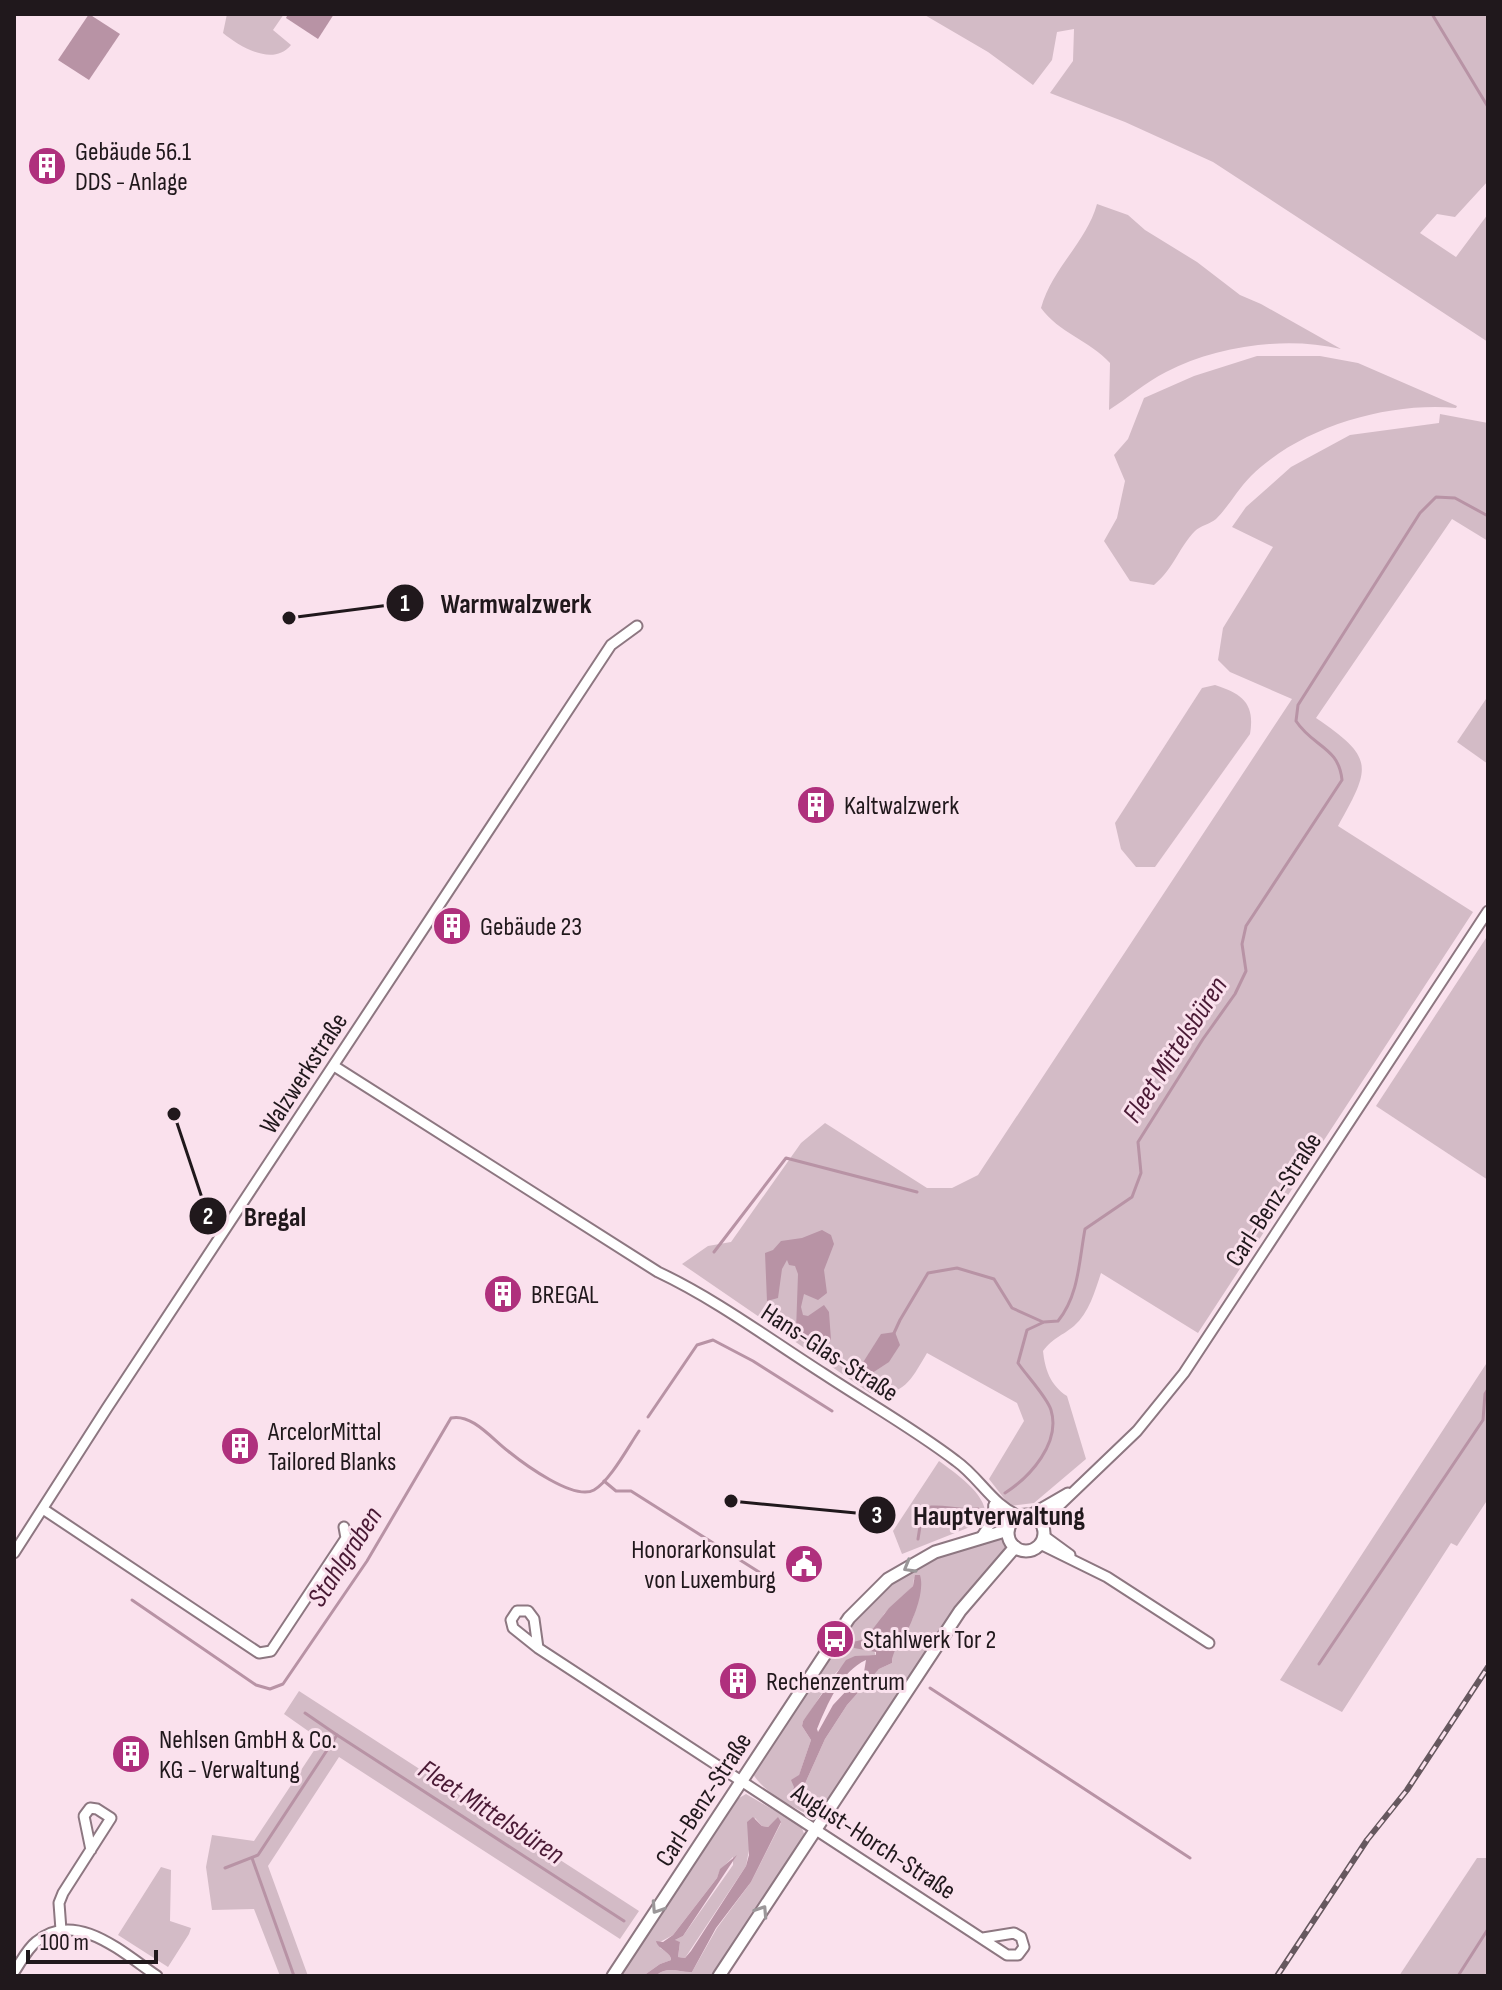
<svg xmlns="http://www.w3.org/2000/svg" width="1502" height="1990" font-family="'Sofia Sans Condensed',sans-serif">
<rect width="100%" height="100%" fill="#fae1ed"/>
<g fill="#d3bbc6" fill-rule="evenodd">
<path d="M227 14H284L273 30 291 45C273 67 240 47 223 33Z"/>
<polygon points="923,14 1488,14 1488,181 1455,217 1437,214 1420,233 1456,257 1488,214 1488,342 1213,162 1125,122 1050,93 1073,61 1074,29 1057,32 1052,60 1033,85 988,52"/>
<path d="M1097 204 1128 215 1145 230 1197 262 1240 295 1261 304 1341 349C1285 336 1217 346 1166 372 1146 382 1128 398 1109 410L1110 363C1090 341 1058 332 1041 308 1052 268 1086 243 1097 204Z"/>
<path d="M1257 356H1320L1358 363 1457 406 1456 408C1387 402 1301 427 1251 476 1238 489 1229 506 1216 519 1210 524 1200 526 1195 531 1179 547 1175 567 1154 585L1130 581 1104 541 1117 518 1125 481 1114 455 1128 439 1144 398 1194 376Z"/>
<path d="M1440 414 1488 423V541L1452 519 1316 718C1375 758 1371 767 1338 826L1473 912 1198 1333 1101 1273C1095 1291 1089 1313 1074 1326 1062 1336 1054 1337 1043 1351 1045 1369 1050 1385 1067 1396L1086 1459 1034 1503 1010 1506 989 1479 1024 1421 1017 1403 927 1353C912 1378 904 1398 870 1393L682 1264 708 1246 731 1242 801 1143 825 1123 927 1188H952L978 1175 1292 699 1230 672 1218 660 1223 628 1273 547 1232 527 1246 507 1291 467 1350 435 1439 423Z"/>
<path d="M1215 685C1243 694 1255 704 1250 734L1155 867H1136L1121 849 1115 823 1202 688Z"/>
<polygon points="1488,696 1488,764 1457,742"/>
<polygon points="1488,935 1488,1180 1376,1106"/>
<polygon points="1488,1361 1488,1499 1457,1546 1451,1543 1342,1712 1280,1680"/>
<path d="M939 1461C956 1474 991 1496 985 1521L902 1554 893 1531Z"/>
<path d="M1001 1535H1004L1005 1543 1010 1552 979 1580 954 1613 818 1818C798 1811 764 1793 753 1774L761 1761C797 1707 840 1626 888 1585 919 1559 964 1549 1001 1535ZM914 1578 921 1588 913 1618 893 1653 892 1663 879 1669 847 1705 825 1739 803 1788 792 1796 811 1740 802 1726 803 1721C825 1696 836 1650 876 1656L868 1634 880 1622 884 1614 913 1586Z"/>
<polygon points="299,1691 639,1911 620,1939 339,1757 268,1866 308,1976 280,1976 254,1909 212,1910 206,1867 212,1835 254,1841 321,1740 284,1714"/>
<path d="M746 1794 801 1826 805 1836 715 1976H656C667 1965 680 1973 692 1972L717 1928 751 1882 781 1823 776 1820 768 1827 762 1826 755 1818 746 1866 685 1958 678 1957 680 1942 673 1941 683 1936 733 1865V1857L720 1870 717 1878 673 1935 660 1942V1948L669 1953 671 1960 660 1964 643 1976H621L739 1798Z"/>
<polygon points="1477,1858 1488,1858 1488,1976 1399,1976"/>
<polygon points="161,1867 171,1870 170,1921 191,1928 189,1934 168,1967 118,1935"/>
</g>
<g fill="#b893a5" fill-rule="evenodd">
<polygon points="89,14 120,34 89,80 58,60"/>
<polygon points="288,14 334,14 318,39 286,18"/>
<polygon points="822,1230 831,1235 834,1244 824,1270 827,1293 818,1300 804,1294 801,1307 803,1315 808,1316 824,1305 829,1312 831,1340 820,1343 799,1340 796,1331 798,1274 795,1266 789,1265 787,1260 782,1269 778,1298 767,1301 765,1253 773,1250 781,1241 802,1238"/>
<polygon points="895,1332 900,1345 889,1362 863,1379 862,1364 881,1334"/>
<path d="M915 1575H920C925 1591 914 1618 905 1635 899 1645 892 1651 892 1663L879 1669 847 1705 825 1739 803 1788 794 1800 791 1798 794 1787 791 1780 799 1775 811 1740 802 1726 803 1721 846 1660 855 1656 876 1655V1652L854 1648 853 1642 865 1639 889 1608 913 1586ZM866 1660 864 1672 833 1705 818 1732 817 1729C827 1705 841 1671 866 1660Z"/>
<path d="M753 1817 762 1826 768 1827 778 1817 781 1822 751 1882 716 1928 692 1972C680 1973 667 1965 656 1976H643L660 1964 671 1960C671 1951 658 1950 656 1941L663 1942 673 1935 717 1878 720 1869 737 1855 683 1936 675 1940 680 1942 678 1957 685 1958 691 1951 746 1866 749 1855 747 1822Z"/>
</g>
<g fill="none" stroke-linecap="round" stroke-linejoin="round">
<g stroke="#b893a5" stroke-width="3">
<polyline points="1432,14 1488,107"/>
<polyline points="714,1252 786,1158 917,1192"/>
<polyline points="894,1333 900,1320 928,1273 957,1268 994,1279 1012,1308 1043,1322"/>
<polyline points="648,1417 697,1345 713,1340 753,1361 832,1411"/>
<polyline points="604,1481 616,1491 631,1491 759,1572"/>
<path d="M1005 1493C1030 1477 1061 1443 1051 1410 1047 1397 1026 1375 1018 1363L1027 1330 1044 1322 1058 1321C1079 1295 1079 1261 1085 1229L1132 1197 1141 1173 1138 1142 1203 1039 1235 994 1246 971 1242 944 1246 926 1342 780C1339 747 1313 747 1296 721L1298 705 1420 513 1436 497 1455 498 1488 516"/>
<path d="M918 1539 921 1520 931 1507C947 1506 961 1511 978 1509"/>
<path d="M132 1600 256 1685 270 1689 283 1684 367 1561 451 1418C472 1413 493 1440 508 1451 524 1464 574 1501 594 1490 610 1481 628 1447 639 1431"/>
<polyline points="1319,1664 1483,1420 1485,1394 1488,1389"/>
<polyline points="930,1688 1190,1858"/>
<polyline points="305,1713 337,1735"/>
<polyline points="252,1858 294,1976"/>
<polyline points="225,1868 258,1855 337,1735 624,1921"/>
<polyline points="1458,1976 1488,1929"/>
</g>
<defs>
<g id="minor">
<path d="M334 1066 658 1272C717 1300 769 1339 824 1374 868 1403 914 1429 956 1461 979 1477 994 1507 1020 1516"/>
<polyline points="994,1505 1008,1528"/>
<polyline points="43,1509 259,1653 271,1651 346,1538 344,1527"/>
<polyline points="1030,1515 1068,1493"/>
<polyline points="1041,1523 1137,1431 1184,1373 1488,911"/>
<polyline points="982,1536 992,1521 994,1505"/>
<polyline points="1044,1536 1070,1555"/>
<polyline points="1040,1544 1107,1577 1209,1643"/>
<polyline points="14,1553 107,1408 611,645 637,626"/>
<polyline points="538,1648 534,1619 528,1611 517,1611 511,1620 513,1628 538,1648 1007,1955 1018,1955 1024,1947 1021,1937 1014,1933 983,1938"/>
<polyline points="61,1930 59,1903 63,1893 111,1818 97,1809 90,1808 84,1816 91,1850"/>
<path d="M14 1972C21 1962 27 1949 36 1942 76 1908 124 1954 157 1976"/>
</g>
<g id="tertiary">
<circle cx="1026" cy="1533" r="18"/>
<polyline points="613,1976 849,1618 888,1579 935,1552 1008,1530"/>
<polyline points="719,1976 960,1611 1015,1547"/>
</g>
</defs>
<use href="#minor" stroke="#8d7781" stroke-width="13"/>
<use href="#tertiary" stroke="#8d7781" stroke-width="15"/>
<use href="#minor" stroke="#fff" stroke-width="9"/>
<use href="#tertiary" stroke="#fff" stroke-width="11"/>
<defs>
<polyline id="rail" points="1277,1976 1367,1840 1407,1790 1488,1667"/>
</defs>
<use href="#rail" stroke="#66585f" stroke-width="6"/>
<use href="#rail" stroke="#fae1ed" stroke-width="3" stroke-dasharray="9" stroke-linecap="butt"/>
</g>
<defs><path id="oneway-chevron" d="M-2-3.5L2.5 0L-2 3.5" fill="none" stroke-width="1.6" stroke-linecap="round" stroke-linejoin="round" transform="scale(2)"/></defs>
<g stroke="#9b9799">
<use href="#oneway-chevron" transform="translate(909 1567) rotate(150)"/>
<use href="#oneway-chevron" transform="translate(657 1908) rotate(123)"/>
<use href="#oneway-chevron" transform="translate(762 1911) rotate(-57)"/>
</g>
<defs>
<symbol id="building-disc" viewBox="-11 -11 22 22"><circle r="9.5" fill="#af307d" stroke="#fae1ed"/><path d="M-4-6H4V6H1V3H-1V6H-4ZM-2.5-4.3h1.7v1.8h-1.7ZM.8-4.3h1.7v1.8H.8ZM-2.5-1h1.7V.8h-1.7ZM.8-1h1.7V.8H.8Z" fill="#fff"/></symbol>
<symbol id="civic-disc" viewBox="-11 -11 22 22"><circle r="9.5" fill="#af307d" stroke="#fae1ed"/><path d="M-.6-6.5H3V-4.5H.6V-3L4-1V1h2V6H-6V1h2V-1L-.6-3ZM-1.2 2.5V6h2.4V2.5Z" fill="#fff"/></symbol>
<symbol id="bus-disc" viewBox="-11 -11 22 22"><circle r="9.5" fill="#af307d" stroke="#fae1ed"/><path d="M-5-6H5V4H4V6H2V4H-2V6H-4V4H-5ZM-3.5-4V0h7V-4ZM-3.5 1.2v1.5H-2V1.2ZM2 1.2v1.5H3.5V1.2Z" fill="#fff"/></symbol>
</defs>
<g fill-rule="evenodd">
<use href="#building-disc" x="25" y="144" width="44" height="44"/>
<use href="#building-disc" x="794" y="783" width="44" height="44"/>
<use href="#building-disc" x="430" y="904" width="44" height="44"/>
<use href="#building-disc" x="481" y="1272" width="44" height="44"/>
<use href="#building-disc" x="218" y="1424" width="44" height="44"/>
<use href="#civic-disc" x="782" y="1542" width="44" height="44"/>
<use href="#bus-disc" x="813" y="1617" width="44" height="44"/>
<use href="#building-disc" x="716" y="1659" width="44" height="44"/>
<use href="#building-disc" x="109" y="1732" width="44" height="44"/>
</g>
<g text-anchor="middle" stroke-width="6" stroke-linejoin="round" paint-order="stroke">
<g font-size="26" fill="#20181c" stroke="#fae1ed" text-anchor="start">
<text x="75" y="160">Gebäude 56.1<tspan x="75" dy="30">DDS - Anlage</tspan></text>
<text x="844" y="814">Kaltwalzwerk</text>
<text x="480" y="935">Gebäude 23</text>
<text x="531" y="1303">BREGAL</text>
<text x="268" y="1440">ArcelorMittal<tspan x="268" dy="30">Tailored Blanks</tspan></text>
<text x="776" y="1558" text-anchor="end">Honorarkonsulat<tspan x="776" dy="30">von Luxemburg</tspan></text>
<text x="863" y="1648">Stahlwerk Tor 2</text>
<text x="766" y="1690">Rechenzentrum</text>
<text x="159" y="1748">Nehlsen GmbH &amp; Co.<tspan x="159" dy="30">KG - Verwaltung</tspan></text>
</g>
<g font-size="26" fill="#20181c" stroke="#fae1ed">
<text transform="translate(303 1073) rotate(-57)" y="9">Walzwerkstraße</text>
<text transform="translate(1273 1199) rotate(-57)" y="9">Carl-Benz-Straße</text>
<text transform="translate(830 1352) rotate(33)" y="9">Hans-Glas-Straße</text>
<text transform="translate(703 1799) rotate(-57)" y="9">Carl-Benz-Straße</text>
<text transform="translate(874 1841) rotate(33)" y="9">August-Horch-Straße</text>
</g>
<g font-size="28" font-style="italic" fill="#4a1a35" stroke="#fae1ed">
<text transform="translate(1174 1049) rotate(-57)" y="10">Fleet Mittelsbüren</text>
<text transform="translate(344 1556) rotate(-57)" y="10">Stahlgraben</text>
<text transform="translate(492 1811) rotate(33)" y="10">Fleet Mittelsbüren</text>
</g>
</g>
<path fill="none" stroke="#20181c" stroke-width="3" d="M289 618L405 603M174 1114L208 1216M731 1501L877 1515"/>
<g fill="#20181c" stroke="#fae1ed" stroke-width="3">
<circle cx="289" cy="618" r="8"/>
<circle cx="174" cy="1114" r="8"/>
<circle cx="731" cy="1501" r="8"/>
<circle cx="405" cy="603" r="20"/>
<circle cx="208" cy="1216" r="20"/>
<circle cx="877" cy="1515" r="20"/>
</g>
<g font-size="24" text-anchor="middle" font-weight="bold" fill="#fff">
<text x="405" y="611">1</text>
<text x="208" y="1224">2</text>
<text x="877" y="1523">3</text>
</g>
<g font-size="28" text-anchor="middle" font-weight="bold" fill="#20181c" stroke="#fae1ed" stroke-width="6" stroke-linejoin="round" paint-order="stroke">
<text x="516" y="613">Warmwalzwerk</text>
<text x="275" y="1226">Bregal</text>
<text x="999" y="1525">Hauptverwaltung</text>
</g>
<rect width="1502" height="1990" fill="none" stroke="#20181c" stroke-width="32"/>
<path d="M28 1950v12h128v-12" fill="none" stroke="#20181c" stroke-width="4"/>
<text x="40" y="1950" font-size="24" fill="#20181c" stroke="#fae1ed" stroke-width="6" paint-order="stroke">100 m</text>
</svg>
